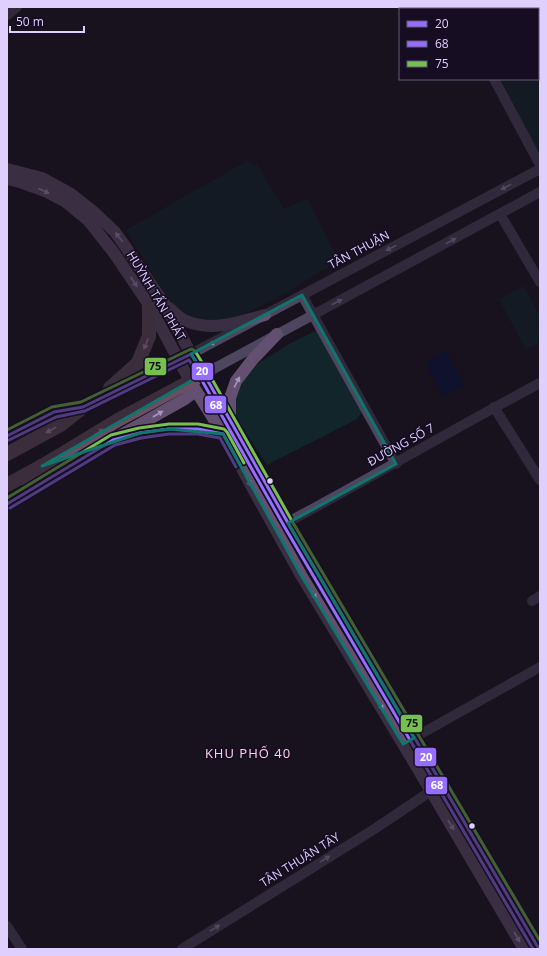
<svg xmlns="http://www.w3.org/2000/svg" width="547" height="956" font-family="'Open Sans',sans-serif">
<rect width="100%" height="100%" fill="#17121e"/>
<g fill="#11252b">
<polygon points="490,7 540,7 540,149 537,150 500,79 538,79 538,9 488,9"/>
<polygon points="247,161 258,166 284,209 307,199 339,260 277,298 240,316 215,321 194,319 184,315 168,300 126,230"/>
<polygon points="524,286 540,316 540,342 526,350 499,299"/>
<polygon points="317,330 363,411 357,419 267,465 233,413 238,383 257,364 289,344"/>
</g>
<polygon fill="#08103f" points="447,351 464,385 443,396 425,363"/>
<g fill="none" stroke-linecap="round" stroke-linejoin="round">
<g stroke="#4d465f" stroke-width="10">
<polyline points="472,9 473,7"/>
<polyline points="7,15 17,7"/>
<polyline points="494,79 540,165"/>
<polyline points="500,214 540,282"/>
<polyline points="302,295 396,464"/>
<polyline points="191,354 540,169"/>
<polyline points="204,374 540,192"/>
<polyline points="494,407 540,480"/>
<path d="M275 529C364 482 451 430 540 383"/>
<polyline points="532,601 540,596"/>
<polyline points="403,744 540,667"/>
<polyline points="7,926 22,949"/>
<polyline points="182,949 376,828 431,791"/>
</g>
<g stroke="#635070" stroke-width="12">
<polyline points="7,169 42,178 71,194 95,213 115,232 125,246 165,305 191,354 204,374 288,523 539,949"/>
<polyline points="7,179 20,182 45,191 66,202 88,220 114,253 149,305 190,381 223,434 253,489 301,575 412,759 524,949"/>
<path d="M169 308C174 312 180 319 186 321 212 332 240 322 265 315"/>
<polyline points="230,418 230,398 236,381 253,359 277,334"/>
<polyline points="121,435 185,399 196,391"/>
<polyline points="7,436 54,412 83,407"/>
<polyline points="7,504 26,492 97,450"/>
</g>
<g stroke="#694e64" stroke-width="14">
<polyline points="110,388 138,363 149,336 149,305"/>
<polyline points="7,454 62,424 83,407 191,354"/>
<path d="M72 455C103 444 135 432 168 429 187 427 205 431 223 434"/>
<polyline points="7,485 42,466 118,420 204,374"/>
<polyline points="26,492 41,466"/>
</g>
<defs>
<g id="bus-1">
<polyline points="7,436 54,412 83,407 191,354 204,374 288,523 539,949"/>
<polyline points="7,504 113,440 140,433 169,429 198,429 223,434 240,465"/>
</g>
<g id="bus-2">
<polyline points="9,440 56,417 85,411 189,360 200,377 284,526 533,949"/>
<polyline points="10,508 115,445 141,438 169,434 198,434 220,438 236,467"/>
</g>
<g id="bus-3">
<polyline points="7,430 52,407 81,402 189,350 192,349 195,351 208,372 292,521 540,941"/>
<polyline points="7,498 111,435 139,428 169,424 198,424 224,429 227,432 244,463"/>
</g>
</defs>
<use href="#bus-1" stroke="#160d23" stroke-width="6"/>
<use href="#bus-2" stroke="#160d23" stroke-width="6"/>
<use href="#bus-3" stroke="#160d23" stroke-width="6"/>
<use href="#bus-1" stroke="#966eff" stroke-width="3"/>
<use href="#bus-2" stroke="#966eff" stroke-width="3"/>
<use href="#bus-3" stroke="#76c04d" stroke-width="3"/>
</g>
<defs><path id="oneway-solid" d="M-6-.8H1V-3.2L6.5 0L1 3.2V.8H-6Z"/></defs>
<g fill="#968aaf">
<use href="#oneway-solid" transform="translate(506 187) rotate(152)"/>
<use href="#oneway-solid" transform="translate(451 241) rotate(-29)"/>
<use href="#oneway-solid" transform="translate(391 248) rotate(152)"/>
<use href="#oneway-solid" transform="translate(337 302) rotate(-28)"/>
<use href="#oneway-solid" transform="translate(214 342) rotate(152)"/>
<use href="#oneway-solid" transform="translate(325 859) rotate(-32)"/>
<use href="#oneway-solid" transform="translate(215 928) rotate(-32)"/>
</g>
<g fill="#a796bf">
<use href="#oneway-solid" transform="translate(44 191) rotate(24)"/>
<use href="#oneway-solid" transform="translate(119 237) rotate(-128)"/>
<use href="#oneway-solid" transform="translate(134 282) rotate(57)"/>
<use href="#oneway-solid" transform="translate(237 382) rotate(-62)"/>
<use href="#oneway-solid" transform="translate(158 414) rotate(-30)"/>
<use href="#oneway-solid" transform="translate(248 481) rotate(62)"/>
<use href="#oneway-solid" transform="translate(313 594) rotate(59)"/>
<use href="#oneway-solid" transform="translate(380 705) rotate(59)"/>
<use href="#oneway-solid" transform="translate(451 825) rotate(59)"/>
<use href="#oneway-solid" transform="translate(517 937) rotate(60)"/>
</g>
<g fill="#aa95b9">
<use href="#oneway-solid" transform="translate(146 344) rotate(112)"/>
<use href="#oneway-solid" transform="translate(51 430) rotate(151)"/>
<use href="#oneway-solid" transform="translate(99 432) rotate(-31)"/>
</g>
<path d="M0 0H547V956H0ZM302 295 396 464 288 523 414 738 403 744 301 575 223 434 169 429 140 433 42 466 203 374 191 354Z" fill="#17121e" fill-opacity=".55" fill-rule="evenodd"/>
<path fill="none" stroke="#0f766e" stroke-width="3" stroke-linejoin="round" d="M302 295 396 464 288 523 414 738 403 744 301 575 223 434 169 429 140 433 42 466 203 374 191 354Z"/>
<g fill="#dfcfff" stroke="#160d23" stroke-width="1.5">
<circle cx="270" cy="481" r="3.5"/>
<circle cx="472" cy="826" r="3.5"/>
</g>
<g text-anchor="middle" stroke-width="3.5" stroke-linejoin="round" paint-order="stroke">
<g font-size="12" fill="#dfcfff" stroke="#160d23">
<text transform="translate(359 250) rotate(-28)" y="4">TÂN THUẬN</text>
<text transform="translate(156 296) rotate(59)" y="4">HUỲNH TẤN PHÁT</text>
<text transform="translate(401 445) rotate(-29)" y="4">ĐƯỜNG SỐ 7</text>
<text transform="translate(300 860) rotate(-32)" y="4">TÂN THUẬN TÂY</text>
</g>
<g font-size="13" letter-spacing="1" fill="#ffd1e4" stroke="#160d23">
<text x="248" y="758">KHU PHỐ 40</text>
</g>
</g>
<g stroke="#160d23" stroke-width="1.5">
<rect x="144" y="357" width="23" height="19" rx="4" fill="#76c04d"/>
<rect x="191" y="362" width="23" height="19" rx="4" fill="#966eff"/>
<rect x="204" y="395" width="23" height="19" rx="4" fill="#966eff"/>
<rect x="400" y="714" width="23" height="19" rx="4" fill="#76c04d"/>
<rect x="414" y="747" width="23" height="20" rx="4" fill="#966eff"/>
<rect x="425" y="776" width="23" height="19" rx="4" fill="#966eff"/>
</g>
<g font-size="11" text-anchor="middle" font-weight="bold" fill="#fff">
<text x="202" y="375">20</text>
<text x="216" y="409">68</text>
<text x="426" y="761">20</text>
<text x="437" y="789">68</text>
</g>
<g font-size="11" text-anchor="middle" font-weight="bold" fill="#111">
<text x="155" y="370">75</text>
<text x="412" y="727">75</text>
</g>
<rect width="547" height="956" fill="none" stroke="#dfcfff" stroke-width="16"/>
<rect x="399" y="8" width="140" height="72" fill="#160d23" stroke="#665b7b"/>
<rect x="407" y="21" width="20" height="6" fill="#966eff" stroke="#665b7b"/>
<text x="435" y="28" font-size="12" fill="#dfcfff">20</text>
<rect x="407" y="41" width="20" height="6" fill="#966eff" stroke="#665b7b"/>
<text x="435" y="48" font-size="12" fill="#dfcfff">68</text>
<rect x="407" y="61" width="20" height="6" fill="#76c04d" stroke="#665b7b"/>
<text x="435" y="68" font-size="12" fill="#dfcfff">75</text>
<path d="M10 26v6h74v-6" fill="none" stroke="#dfcfff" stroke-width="2"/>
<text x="16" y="26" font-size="12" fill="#dfcfff" stroke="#160d23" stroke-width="3" paint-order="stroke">50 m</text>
</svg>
